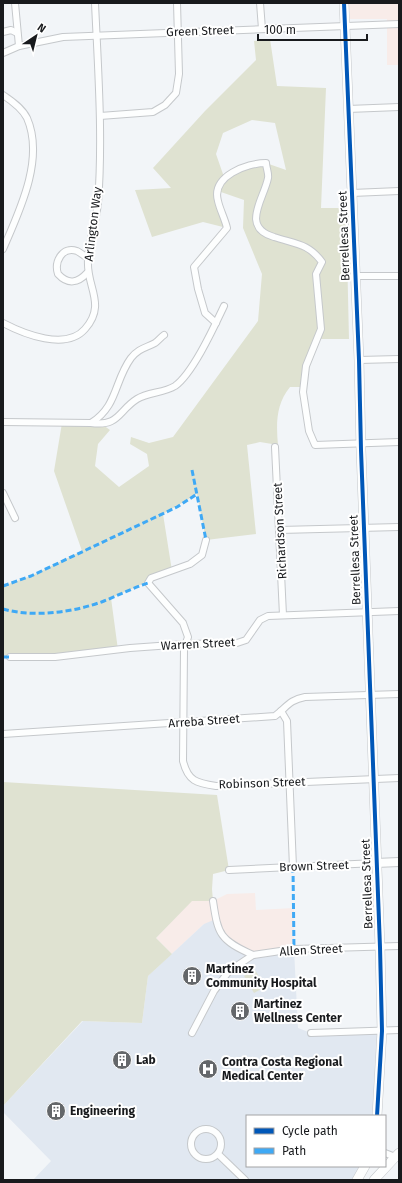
<svg xmlns="http://www.w3.org/2000/svg" width="402" height="1183" font-family="'Fira Sans',sans-serif">
<rect width="100%" height="100%" fill="#f2f5f8"/>
<g fill="#f8ece9">
<polygon points="349,3 399,3 399,65 387,65 387,19 350,19"/>
<polygon points="255,893 256,910 294,908 294,949 253,955 204,924 172,954 156,938 192,900 213,901 227,894"/>
</g>
<polygon fill="#e1e8f1" points="216,919 221,934 253,955 294,949 298,1028 311,1033 382,1031 377,1116 247,1116 247,1166 365,1166 357,1180 33,1180 51,1161 3,1112 3,1106 83,1021 142,1023 148,976 204,924"/>
<g fill="#dfe2d1" fill-rule="evenodd">
<path d="M270 39 277 86 326 88 321 208H346L349 339H317L300 387H290C276 404 276 424 278 445L260 442 247 445 256 534 206 540 197 494 163 514 172 571 111 598 118 650 3 657V586L31 576 82 551 54 471 62 423 103 425 110 430 98 444 95 466 119 487 149 466 147 454 130 444 131 437 149 443 173 437 258 321 262 274 243 228 244 200 218 191 227 228 203 222 152 237 135 190 171 188 153 168 205 111 256 60 254 41ZM252 120 275 123 286 170 266 163 235 172 224 177 216 154 223 133Z"/>
<polygon points="3,782 217,795 229,870 213,874 212,889 213,901 192,901 156,938 172,954 148,976 142,1023 82,1021 3,1106"/>
<polygon points="255,970 265,987 254,993 244,976"/>
</g>
<g fill="none" stroke-linecap="round" stroke-linejoin="round">
<defs>
<g id="minor">
<polyline points="15,3 19,46"/>
<polyline points="260,3 262,29"/>
<polyline points="3,32 11,30 17,33"/>
<polyline points="3,53 19,46 63,37 399,24"/>
<path d="M3 95C12 101 22 108 27 118 45 159 19 212 3 249"/>
<polyline points="348,109 399,107"/>
<polyline points="100,116 153,112 165,105 176,93 179,74 177,3"/>
<polyline points="352,193 399,191"/>
<path d="M87 273C78 283 68 285 58 274 54 262 62 246 77 251 81 253 84 256 88 258"/>
<polyline points="356,276 399,276"/>
<path d="M3 323C24 334 66 351 85 329 107 304 86 287 88 260 89 241 96 222 98 203 103 137 98 69 95 3"/>
<path d="M216 323 205 313 198 289 194 267 227 228C225 219 220 210 218 201 211 176 247 163 266 163 266 167 269 174 268 178 264 199 240 227 274 237 295 244 308 243 322 262L316 274 321 329 306 366 303 392 309 431 315 445 399 442"/>
<polyline points="359,360 399,359"/>
<path d="M3 422 91 423C118 406 114 381 131 358 139 348 146 348 155 343 158 341 161 337 164 335"/>
<path d="M91 423C119 427 118 411 137 399 148 392 164 393 175 386 193 373 214 327 224 306"/>
<polyline points="275,447 283,615"/>
<polyline points="3,493 15,518"/>
<polyline points="280,530 399,527"/>
<path d="M206 540 202 555 190 564 151 578 148 583 183 623 188 637 184 649 183 761C188 781 196 783 216 786L399 778"/>
<polyline points="10,657 55,657 130,648 186,644 237,643 246,640 260,620 268,616 399,611"/>
<polyline points="281,711 287,721 293,867"/>
<path d="M3 734 275 716C287 707 289 700 305 697L399 694"/>
<polyline points="229,870 376,863"/>
<path d="M213 901C218 935 220 940 253 955"/>
<polyline points="192,1033 214,991 229,971 253,955 294,949 399,946"/>
<polyline points="311,1033 399,1030"/>
<circle cx="206" cy="1144" r="15"/>
<polyline points="385,1153 398,1158"/>
<polyline points="218,1154 245,1180"/>
</g>
<polyline id="tertiary" points="376,863 399,862"/>
<g id="secondary">
<polyline points="344,3 359,360 361,450 380,947 382,1031 377,1116"/>
<polyline points="357,1180 365,1166"/>
<polyline points="374,1180 399,1153"/>
</g>
</defs>
<use href="#minor" stroke="#c5c8cb" stroke-width="8"/>
<use href="#tertiary" stroke="#c5c8cb" stroke-width="10"/>
<use href="#secondary" stroke="#c5c8cb" stroke-width="10"/>
<use href="#minor" stroke="#fdfefe" stroke-width="6"/>
<use href="#tertiary" stroke="#fdfefe" stroke-width="8"/>
<use href="#secondary" stroke="#fdfefe" stroke-width="9"/>
<g stroke="#3fa9f5" stroke-width="3" stroke-dasharray="6 3" stroke-linecap="butt">
<polyline points="192,470 206,540"/>
<polyline points="3,586 31,576 177,507 197,494"/>
<path d="M3 609C34 618 75 612 104 601 119 595 133 588 148 583"/>
<polyline points="3,657 10,657"/>
<polyline points="293,867 294,949"/>
</g>
<defs>
<polyline id="cycleway" points="344,3 359,360 361,450 380,947 382,1031 377,1116"/>
</defs>
<use href="#cycleway" stroke="#fff" stroke-width="6"/>
<use href="#cycleway" stroke="#0057b8" stroke-width="4"/>
</g>
<defs>
<symbol id="building-disc" viewBox="-11 -11 22 22"><circle r="9.5" fill="#64676a" stroke="#fff"/><path d="M-4-6H4V6H1V3H-1V6H-4ZM-2.5-4.3h1.7v1.8h-1.7ZM.8-4.3h1.7v1.8H.8ZM-2.5-1h1.7V.8h-1.7ZM.8-1h1.7V.8H.8Z" fill="#fff"/></symbol>
<symbol id="hospital-disc" viewBox="-11 -11 22 22"><circle r="9.5" fill="#64676a" stroke="#fff"/><path d="M-5-5h3v3.5h4V-5h3V5h-3V1.5h-4V5h-3Z" fill="#fff"/></symbol>
</defs>
<g fill-rule="evenodd">
<use href="#building-disc" x="181" y="965" width="22" height="22"/>
<use href="#building-disc" x="229" y="1000" width="22" height="22"/>
<use href="#building-disc" x="111" y="1049" width="22" height="22"/>
<use href="#hospital-disc" x="197" y="1058" width="22" height="22"/>
<use href="#building-disc" x="45" y="1100" width="22" height="22"/>
</g>
<g text-anchor="middle" stroke-width="4" stroke-linejoin="round" paint-order="stroke">
<g font-size="12" fill="#181a1d" stroke="#fff">
<text transform="translate(200 31) rotate(-2)" y="4">Green Street</text>
<text transform="translate(93 224) rotate(-83)" y="4">Arlington Way</text>
<text transform="translate(344 236) rotate(-92)" y="4">Berrellesa Street</text>
<text transform="translate(280 531) rotate(-93)" y="4">Richardson Street</text>
<text transform="translate(355 560) rotate(-92)" y="4">Berrellesa Street</text>
<text transform="translate(198 644) rotate(-3)" y="4">Warren Street</text>
<text transform="translate(204 721) rotate(-4)" y="4">Arreba Street</text>
<text transform="translate(262 783) rotate(-2)" y="4">Robinson Street</text>
<text transform="translate(314 866) rotate(-2)" y="4">Brown Street</text>
<text transform="translate(367 884) rotate(-92)" y="4">Berrellesa Street</text>
<text transform="translate(311 950) rotate(-3)" y="4">Allen Street</text>
</g>
<g font-size="12" font-weight="bold" fill="#181a1d" stroke="#fff" text-anchor="start">
<text x="206" y="973">Martinez<tspan x="206" dy="14">Community Hospital</tspan></text>
<text x="254" y="1008">Martinez<tspan x="254" dy="14">Wellness Center</tspan></text>
<text x="136" y="1064">Lab</text>
<text x="222" y="1066">Contra Costa Regional<tspan x="222" dy="14">Medical Center</tspan></text>
<text x="70" y="1115">Engineering</text>
</g>
</g>
<rect width="402" height="1183" fill="none" stroke="#181a1d" stroke-width="8"/>
<rect x="246" y="1115" width="140" height="52" fill="#ffffff" stroke="#a3a3a5"/>
<rect x="254" y="1128" width="20" height="6" fill="#0057b8" stroke="#a3a3a5"/>
<text x="282" y="1135" font-size="12" fill="#181a1d">Cycle path</text>
<rect x="254" y="1148" width="20" height="6" fill="#3fa9f5" stroke="#a3a3a5"/>
<text x="282" y="1155" font-size="12" fill="#181a1d">Path</text>
<g transform="translate(36 36) rotate(35)" stroke="#ffffff" stroke-width="3" paint-order="stroke">
<path d="M0-3L7 15L0 10L-7 15Z" fill="#181a1d"/>
<text y="-6" font-size="11" font-weight="bold" text-anchor="middle" fill="#181a1d">N</text>
</g>
<path d="M258 34v6h109v-6" fill="none" stroke="#181a1d" stroke-width="2"/>
<text x="264" y="34" font-size="12" fill="#181a1d" stroke="#ffffff" stroke-width="3" paint-order="stroke">100 m</text>
</svg>
